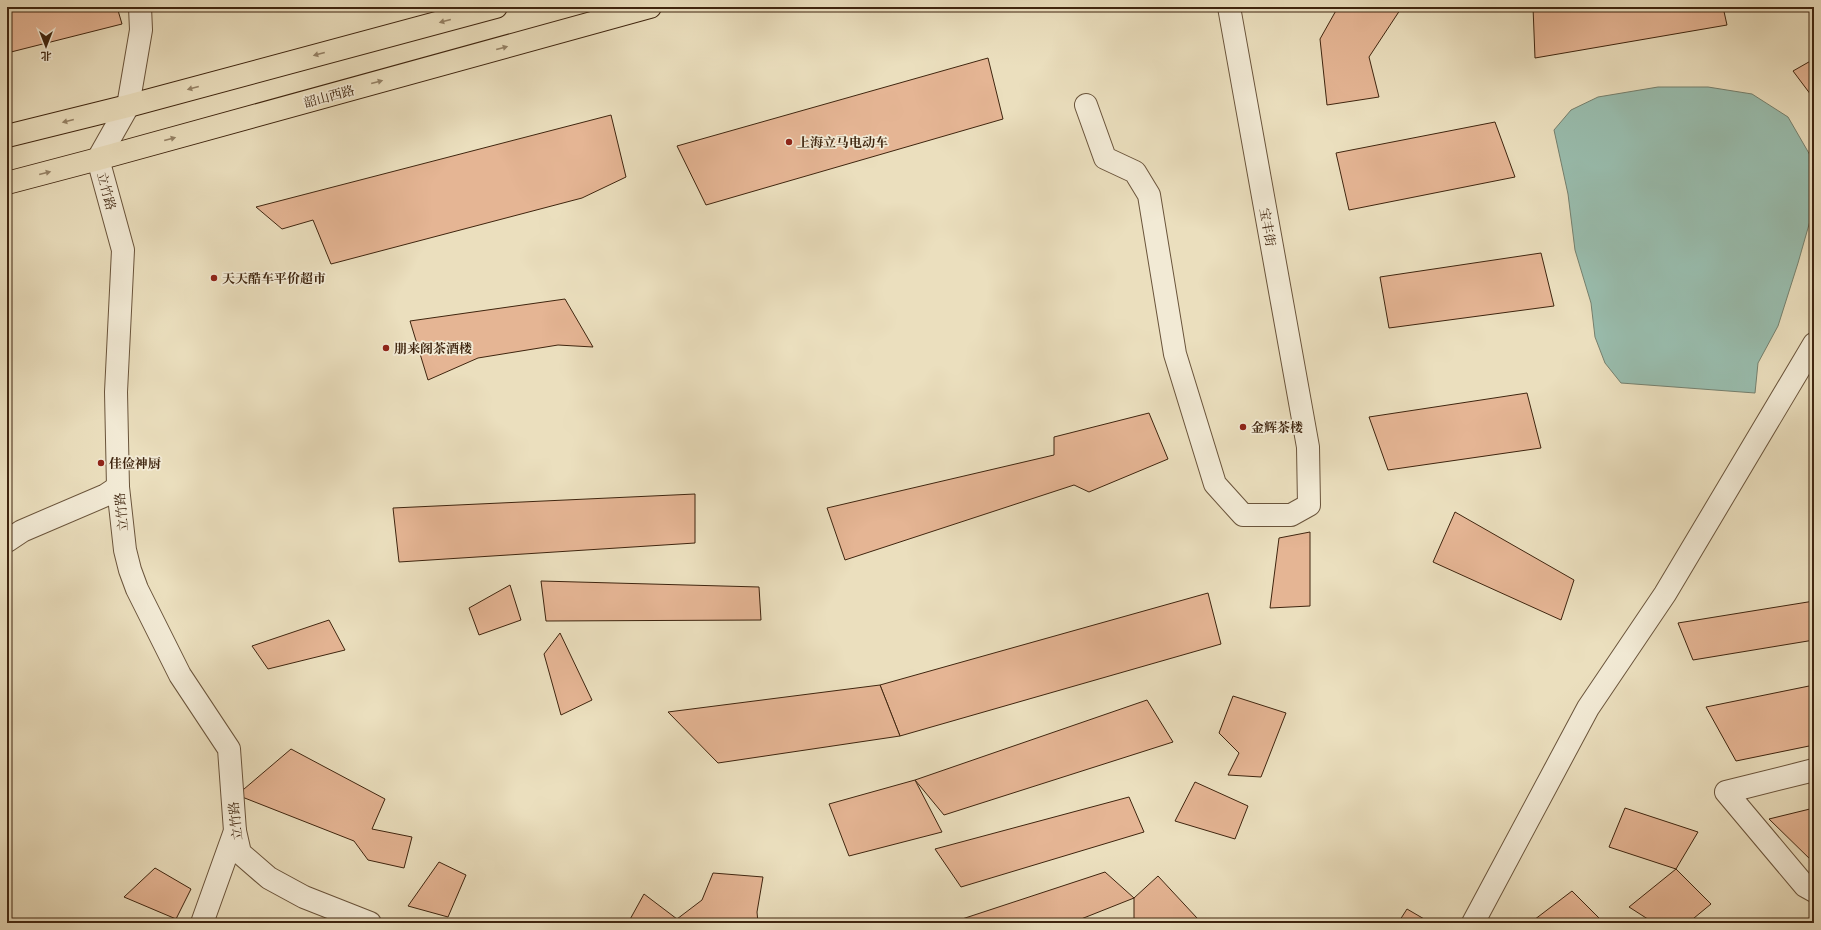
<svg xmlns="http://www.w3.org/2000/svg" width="1821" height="930" font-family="'IM FELL French Canon','Noto Serif SC',serif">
<rect width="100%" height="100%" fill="#ebdfbe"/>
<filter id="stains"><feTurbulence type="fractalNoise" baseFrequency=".005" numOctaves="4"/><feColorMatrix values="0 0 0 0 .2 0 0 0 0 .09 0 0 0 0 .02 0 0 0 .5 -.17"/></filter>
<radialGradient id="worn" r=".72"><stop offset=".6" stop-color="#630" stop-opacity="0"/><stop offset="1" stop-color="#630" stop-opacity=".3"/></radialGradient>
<polygon fill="#99bdae" stroke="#75806e" points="1658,87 1708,87 1752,94 1788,117 1814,162 1812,214 1798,263 1778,326 1758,363 1755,393 1621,383 1605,363 1595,337 1591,303 1575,250 1568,194 1554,130 1571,110 1598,97"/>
<g fill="#e5b594" stroke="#3f250f">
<polygon points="7,7 117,7 122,24 7,53"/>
<polygon points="1338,7 1402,7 1369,57 1379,97 1327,105 1320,39"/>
<polygon points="1533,7 1723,7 1727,25 1535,58"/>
<polygon points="988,58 1003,119 706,205 677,146"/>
<polygon points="1814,59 1814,99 1793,71"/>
<polygon points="611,115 626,177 582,198 331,264 313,220 282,229 256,207"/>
<polygon points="1495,122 1515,177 1349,210 1336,153"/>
<polygon points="1541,253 1554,306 1389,328 1380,277"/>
<polygon points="565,299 593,347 558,345 478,358 428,380 410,321"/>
<polygon points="1527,393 1541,448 1388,470 1369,417"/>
<polygon points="1149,413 1168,459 1089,492 1074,485 845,560 827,508 1054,455 1054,437"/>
<polygon points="695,494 695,543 399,562 393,508"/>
<polygon points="1455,512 1574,580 1561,620 1433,562"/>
<polygon points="1310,532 1310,606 1270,608 1279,538"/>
<polygon points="541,581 759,587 761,620 546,621"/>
<polygon points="510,585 521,620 479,635 469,608"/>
<polygon points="1208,593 1221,644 900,736 880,685"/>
<polygon points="1814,601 1814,640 1693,660 1678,623"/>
<polygon points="329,620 345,650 268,669 252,646"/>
<polygon points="560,633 592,700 561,715 544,654"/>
<polygon points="880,685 900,736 718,763 668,712"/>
<polygon points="1814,685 1814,745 1736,761 1706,707"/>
<polygon points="1233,696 1286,713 1261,777 1228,775 1239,753 1219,733"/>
<polygon points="1147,700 1173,742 944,815 915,780"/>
<polygon points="291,749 385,799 372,829 412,837 404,868 368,860 354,841 237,795"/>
<polygon points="915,780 942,832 849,856 829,804"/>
<polygon points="1195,782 1248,806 1235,839 1175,821"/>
<polygon points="1129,797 1144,832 961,887 935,849"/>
<polygon points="1625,808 1698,832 1676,869 1609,847"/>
<polygon points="1814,808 1814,863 1769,819"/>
<polygon points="439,862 466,875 448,917 408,906"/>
<polygon points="155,868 191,889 176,919 124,897"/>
<polygon points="1676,869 1711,904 1688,923 1654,923 1629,907"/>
<polygon points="1105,872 1134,898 1071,923 950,923"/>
<polygon points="713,873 763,877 757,912 758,923 628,923 644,894 677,919 702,900"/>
<polygon points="1158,876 1197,918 1193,923 1134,923 1134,898"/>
<polygon points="1572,891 1603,922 1602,923 1530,923"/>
<polygon points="1407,909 1431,923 1398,923"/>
</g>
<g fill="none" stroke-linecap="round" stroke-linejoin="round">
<defs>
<g id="minor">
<polyline points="140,7 141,30 128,106 98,159 123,250 116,392 118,487 125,550 130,570 137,589 180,675 229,749 235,831 240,853 269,878 304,897 370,923"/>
<polyline points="1086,105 1105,158 1135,172 1149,195 1175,354 1215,484 1243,515 1291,515 1309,505 1308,447 1229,7"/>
<polyline points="7,541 22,531 106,495 118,487"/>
<polyline points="1814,770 1726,792 1805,886 1814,891"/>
<polyline points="202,923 235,831"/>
<polyline points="1473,923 1588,708 1665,594 1814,344"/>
</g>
<g id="major">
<polyline points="7,136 128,106 496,7"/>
<polyline points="7,183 98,159 650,7"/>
</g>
</defs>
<use href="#minor" stroke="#6a543b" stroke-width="24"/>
<use href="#major" stroke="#3f250f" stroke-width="24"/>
<use href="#minor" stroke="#f2ead5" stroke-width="22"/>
<use href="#major" stroke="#ebdfbe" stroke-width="22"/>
</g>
<defs><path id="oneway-solid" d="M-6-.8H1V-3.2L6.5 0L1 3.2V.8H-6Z"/></defs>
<g fill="#958266">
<use href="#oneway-solid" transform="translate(445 21) rotate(165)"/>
<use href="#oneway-solid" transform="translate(502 48) rotate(-15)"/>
<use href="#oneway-solid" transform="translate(319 54) rotate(165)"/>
<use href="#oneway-solid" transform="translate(377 82) rotate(-15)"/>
<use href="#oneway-solid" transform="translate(193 88) rotate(165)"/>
<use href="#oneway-solid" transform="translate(68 121) rotate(166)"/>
<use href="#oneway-solid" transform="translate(170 139) rotate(-15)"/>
<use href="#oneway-solid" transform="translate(45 173) rotate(-14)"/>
</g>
<g fill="#8f2418" stroke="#f2ead5" stroke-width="1.5">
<circle cx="789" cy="142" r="4"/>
<circle cx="214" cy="278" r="4"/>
<circle cx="386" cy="348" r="4"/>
<circle cx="1243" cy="427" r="4"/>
<circle cx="101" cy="463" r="4"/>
</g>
<g text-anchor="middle" stroke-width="3.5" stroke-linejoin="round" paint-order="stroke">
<g font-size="13" fill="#3f250f" stroke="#f2ead5">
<text transform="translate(329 96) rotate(-15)" y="5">韶山西路</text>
<text transform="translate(107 191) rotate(75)" y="5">立竹路</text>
<text transform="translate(1268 227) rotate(80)" y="5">宝丰街</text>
<text transform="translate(121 512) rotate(-96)" y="5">立竹路</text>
<text transform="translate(235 821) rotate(-97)" y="5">立竹路</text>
</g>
<g font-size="13" font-weight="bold" fill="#3f250f" stroke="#f2ead5" text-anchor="start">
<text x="797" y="147">上海立马电动车</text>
<text x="222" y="283">天天酷车平价超市</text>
<text x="394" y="353">朋来阁茶酒楼</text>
<text x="1251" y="432">金辉茶楼</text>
<text x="109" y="468">佳俭神厨</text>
</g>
</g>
<rect width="1821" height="930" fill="none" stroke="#ebdfbe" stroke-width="24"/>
<rect x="8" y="8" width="1805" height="914" fill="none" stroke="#3f250f" stroke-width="2"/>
<rect x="12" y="12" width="1797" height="906" fill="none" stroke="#3f250f"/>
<g transform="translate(46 46) rotate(180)" stroke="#f2ead5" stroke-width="3" paint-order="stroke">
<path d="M0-3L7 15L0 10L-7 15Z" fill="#3f250f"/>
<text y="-6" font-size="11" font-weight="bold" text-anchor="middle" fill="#3f250f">北</text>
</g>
<rect width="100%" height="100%" filter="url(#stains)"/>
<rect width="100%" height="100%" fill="url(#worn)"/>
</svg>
